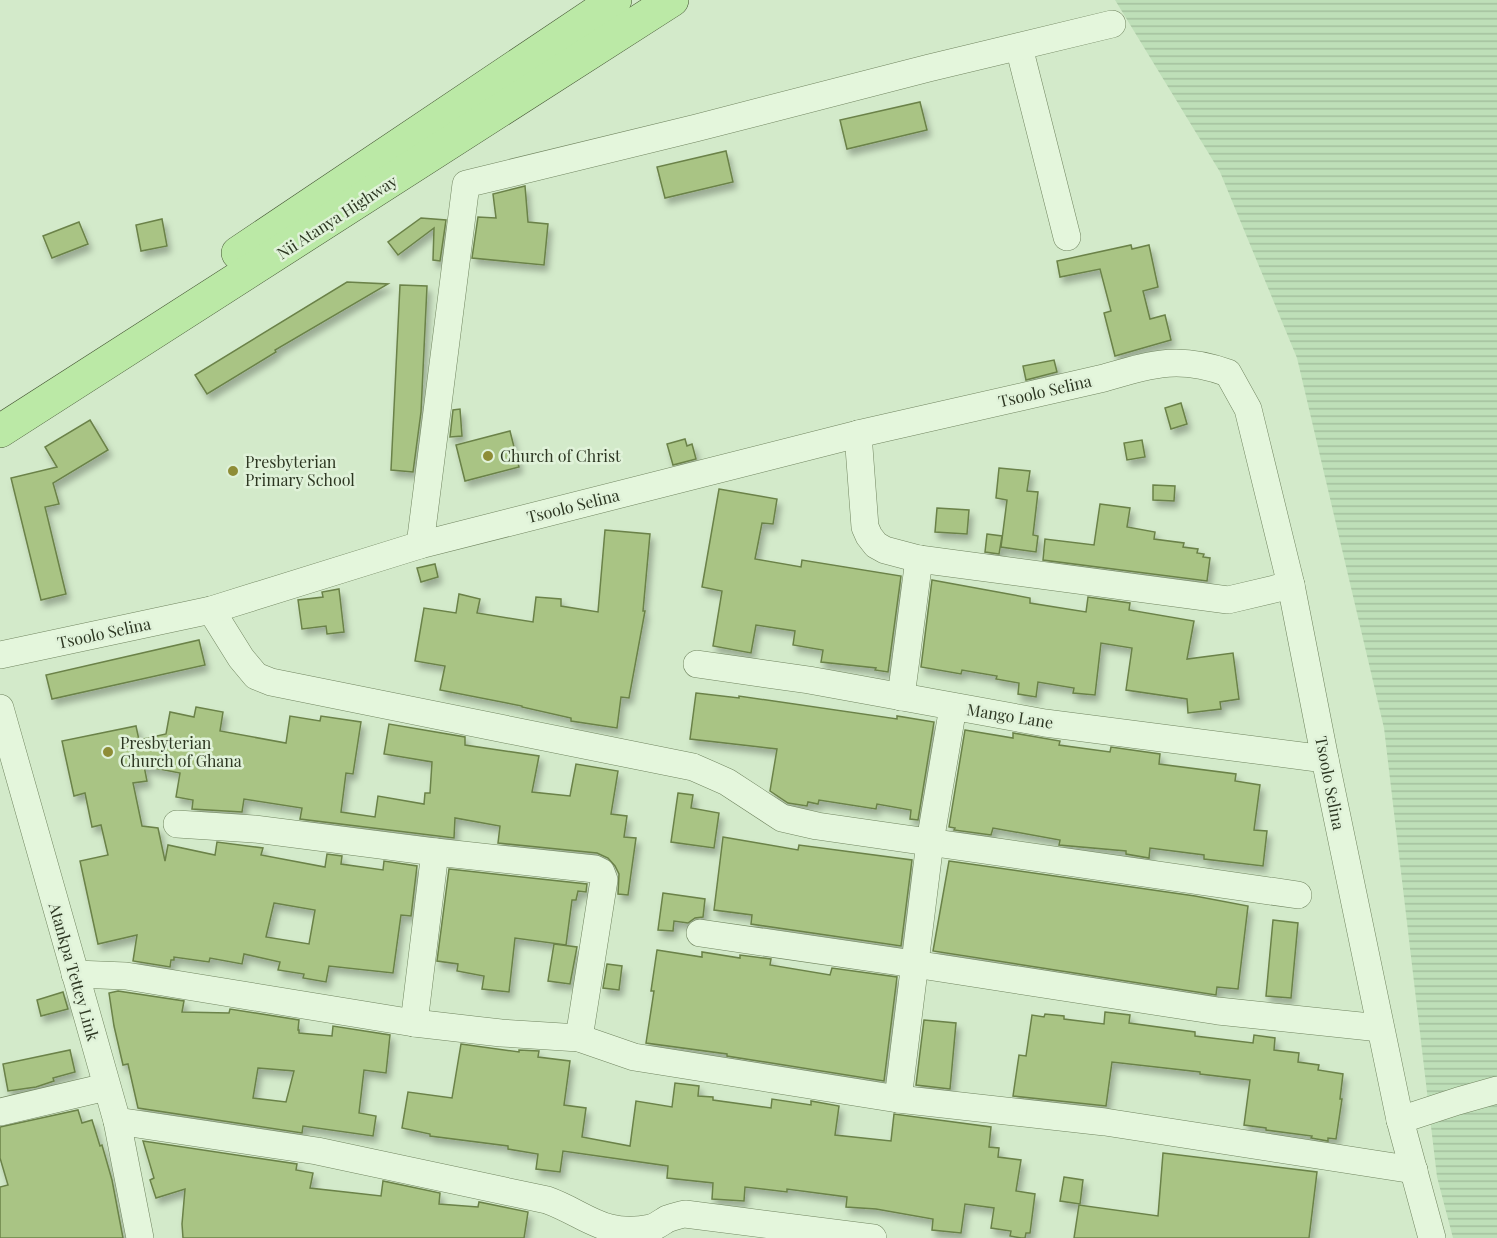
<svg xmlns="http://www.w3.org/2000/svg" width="1497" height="1238" font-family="'Playfair Display',serif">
<defs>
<pattern id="farmland-rules" width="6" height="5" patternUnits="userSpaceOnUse" patternTransform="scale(1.5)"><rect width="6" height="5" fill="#bedfb8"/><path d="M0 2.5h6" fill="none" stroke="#a4c09e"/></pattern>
<filter id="shadow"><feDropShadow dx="3.5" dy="6" stdDeviation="3" flood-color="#0004"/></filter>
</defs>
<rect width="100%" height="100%" fill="#d3eaca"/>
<polygon fill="url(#farmland-rules)" points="1115,0 1497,0 1497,1238 1453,1238 1437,1177 1384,728 1297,358 1220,172"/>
<g fill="#a9c484" stroke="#6b8248" stroke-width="1.5" fill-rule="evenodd" filter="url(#shadow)">
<polygon points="920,102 927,130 847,149 840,120"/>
<polygon points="726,151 733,182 665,198 657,167"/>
<polygon points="525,186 528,222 548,224 544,265 472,258 478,217 496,218 493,194"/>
<polygon points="421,218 446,220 440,261 433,260 434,228 398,255 388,242"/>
<polygon points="162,219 167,246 141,251 136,225"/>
<polygon points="79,222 88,244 52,258 43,236"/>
<polygon points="1131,245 1132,249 1149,245 1158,287 1143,291 1150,319 1165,315 1171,340 1115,356 1104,313 1111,311 1100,269 1060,277 1057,261"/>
<polygon points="347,282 388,284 275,350 276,352 207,394 195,375"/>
<polygon points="400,285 427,286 421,412 413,472 391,470"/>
<polygon points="1054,360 1057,372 1026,380 1023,366"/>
<polygon points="1181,403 1187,424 1171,429 1165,408"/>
<polygon points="460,409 462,436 450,437 453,410"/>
<polygon points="90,420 108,450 53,483 59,504 45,507 66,594 41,600 11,478 57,467 45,447"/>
<polygon points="510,431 519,467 465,481 456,445"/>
<polygon points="685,439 687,446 692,444 696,459 673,465 667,444"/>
<polygon points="1142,440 1145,457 1127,460 1124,443"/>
<polygon points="999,468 1030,471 1027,491 1038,492 1033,535 1038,536 1036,552 1001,547 1007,500 996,498"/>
<polygon points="1153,485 1175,486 1174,501 1153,500"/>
<polygon points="719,489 777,499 773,524 762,523 755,559 801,567 802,560 901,576 888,672 875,670 876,668 821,662 823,650 793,645 795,631 756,625 751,653 713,646 722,591 702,587"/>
<polygon points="1100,504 1130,508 1127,527 1155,532 1154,539 1184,543 1183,547 1198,549 1197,553 1204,554 1203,557 1210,558 1207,581 1043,560 1045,539 1094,545"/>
<polygon points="937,508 969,510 967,534 935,532"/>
<polygon points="605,530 650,534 643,611 645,611 629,698 621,697 617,728 571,721 571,718 522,707 522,706 440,690 445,666 415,661 424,608 456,613 459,594 480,599 477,613 533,622 536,597 561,599 561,606 598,612"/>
<polygon points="987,534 1002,536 999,554 985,552"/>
<polygon points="435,564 438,577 421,582 417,568"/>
<polygon points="932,580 1030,598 1030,603 1086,612 1088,597 1130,603 1129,610 1194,621 1187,659 1233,653 1239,699 1220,702 1221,709 1188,713 1187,699 1126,690 1132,648 1101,643 1095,695 1073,693 1074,688 1038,682 1036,697 1018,694 1019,683 996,679 997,676 962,670 961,674 921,667"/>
<polygon points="339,589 344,632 327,634 326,626 302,629 298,600 323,597 322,592"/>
<polygon points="199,640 205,665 52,699 46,675"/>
<polygon points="696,693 739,698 739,696 897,719 897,716 934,722 918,820 910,819 911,810 877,804 876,809 819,800 818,804 808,802 807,806 788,803 770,791 777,749 690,739"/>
<path d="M196 707 223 712 220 731 286 743 290 716 320 721 321 716 361 722 353 774 346 773 341 812 375 817 378 796 424 804 425 793H430L432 762 384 754 389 724 465 737V745L539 756 532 792 570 796 576 764 618 771 611 814 627 816 624 837 636 838 628 895 618 894 619 874 615 866 608 858 597 853 498 843 500 826 455 818 454 838 300 819 302 808 244 799 242 812 192 809 193 800 176 797 180 773 144 766 147 781 133 783 142 826 158 828 165 861 168 845 215 855 217 842 263 848 261 855 325 867 327 854 342 856 341 864 383 870 384 861 417 866 411 916 401 915 393 973 329 966 326 982 303 978 304 974 278 970 280 962 244 954 242 964 210 958 209 962 174 957V960H171L170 967 133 961 137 935 98 944 80 861 108 855 101 825 92 827 85 793 74 796 62 741 136 726 139 740 166 734 170 712 194 717ZM274 903 315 910 309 944 266 937Z"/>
<polygon points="965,730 1013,738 1013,733 1060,741 1059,745 1110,752 1111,747 1160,754 1159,764 1236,774 1235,781 1260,785 1254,830 1267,831 1263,866 1204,859 1204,855 1150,848 1149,858 1126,854 1126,851 1059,845 1060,840 993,828 991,835 954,830 955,828 949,827"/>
<polygon points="678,793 693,795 691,808 719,813 714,848 671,842"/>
<polygon points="723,837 798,850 799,845 912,860 901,946 751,924 752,915 714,910"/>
<polygon points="949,861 1195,896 1248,906 1238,989 1217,987 1216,995 933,951"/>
<polygon points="449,869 587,884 586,892 578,891 576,900 572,900 566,945 515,938 509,992 482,989 484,976 457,971 458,964 437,961"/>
<polygon points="663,893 705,899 703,917 695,918 688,923 674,921 673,931 658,930"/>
<polygon points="1273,920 1298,923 1291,998 1266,996"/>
<polygon points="554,944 577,947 570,984 548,981"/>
<polygon points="657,950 702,957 702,952 740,958 740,955 771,959 770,965 830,975 832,968 897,977 884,1081 727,1056 727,1054 646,1043 654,991 651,991"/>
<polygon points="607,964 622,966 619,990 603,988"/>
<path d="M118 991 184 1001 182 1012 229 1013 230 1009 299 1020 298 1030H299V1033L332 1036 333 1026 390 1035 386 1073 364 1070 359 1113 376 1116 373 1136 303 1126 302 1133 138 1108 128 1064 123 1065 114 1026 109 993ZM258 1068 294 1071 286 1102 253 1098Z"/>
<polygon points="63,992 68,1009 41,1016 37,1000"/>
<polygon points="1105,1012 1130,1015 1129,1023 1195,1032 1195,1036 1253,1043 1254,1035 1275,1038 1274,1050 1299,1053 1298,1062 1319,1065 1318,1070 1343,1074 1340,1099 1342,1099 1336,1139 1328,1138 1328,1141 1311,1138 1312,1136 1266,1130 1266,1128 1244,1125 1250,1080 1200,1074 1200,1072 1112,1062 1106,1106 1013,1096 1019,1055 1026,1056 1032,1015 1044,1017 1045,1014 1064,1016 1064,1019 1104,1024"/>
<polygon points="924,1020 956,1023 950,1089 916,1085"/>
<polygon points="461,1044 519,1052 519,1050 539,1051 538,1057 570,1061 564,1105 586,1108 582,1137 630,1146 636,1101 672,1107 675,1083 699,1086 698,1096 713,1097 713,1100 771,1108 772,1099 811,1105 811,1101 839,1106 835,1135 891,1141 894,1114 991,1127 989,1147 999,1148 998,1157 1021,1160 1016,1191 1035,1194 1030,1233 1026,1233 1025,1238 1021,1238 1010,1236 1011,1231 991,1228 994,1208 965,1204 961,1233 932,1230 933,1219 876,1209 846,1207 847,1197 787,1189 787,1192 745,1187 744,1201 712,1199 713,1183 667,1178 668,1166 563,1151 560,1172 536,1169 538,1154 508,1149 508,1146 430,1136 430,1134 402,1128 408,1092 452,1098"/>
<polygon points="70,1050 75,1072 53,1078 54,1081 36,1087 8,1091 3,1064"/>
<polygon points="78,1110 82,1123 92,1120 100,1146 102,1145 112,1180 123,1238 0,1238 0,1187 8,1185 0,1158 0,1127"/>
<polygon points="143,1141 297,1164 296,1170 313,1173 310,1188 381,1196 383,1181 440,1193 439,1204 478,1207 479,1202 528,1212 524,1238 183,1238 182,1224 185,1189 156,1198 150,1180 154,1178"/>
<polygon points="1163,1153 1317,1172 1309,1238 1074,1238 1079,1205 1158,1216"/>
<polygon points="1064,1177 1083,1180 1080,1204 1060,1201"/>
</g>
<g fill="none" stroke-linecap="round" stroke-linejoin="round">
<defs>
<g id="minor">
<polyline points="1019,47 1067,237"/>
<polyline points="858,434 865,527 869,536 876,545 885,550 919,559 1228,600 1291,585"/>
<polyline points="420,545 466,184 696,128 929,68 1112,24"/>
<polyline points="211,610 241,658 256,676 271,682 693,767 727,782 782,818 817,826 1298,895"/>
<path d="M0 655 211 610 420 545 858 434 1104 378C1153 364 1178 355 1228 373L1248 409 1291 585 1325 759 1400 1120 1432 1238"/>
<polyline points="697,664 809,680 1045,723 1325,759"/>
<polyline points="901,697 919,559"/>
<polyline points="0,708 117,1121 140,1238"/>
<polyline points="177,824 254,829 435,852 595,869 601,872 604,880 579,1038"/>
<polyline points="700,933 914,964 1218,1011 1380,1028"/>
<polyline points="75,974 126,976 414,1023 501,1033 579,1038 634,1057 898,1099 1105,1122 1414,1170"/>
<polyline points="414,1023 435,852"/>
<polyline points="898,1099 930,842 953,707"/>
<polyline points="0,1112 106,1087"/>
<polyline points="1400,1120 1458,1101 1497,1090"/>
<path d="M117 1121 317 1151 547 1200C586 1214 603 1238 651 1228 657 1226 662 1222 667 1219 673 1217 679 1215 685 1214L873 1238"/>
</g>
<g id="major">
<polyline points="238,253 615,0"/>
<polyline points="0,431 672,0"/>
</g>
</defs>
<use href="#minor" stroke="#718560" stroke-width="28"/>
<use href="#major" stroke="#445433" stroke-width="34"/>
<use href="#minor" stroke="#e4f6dc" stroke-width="27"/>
<use href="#major" stroke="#bbe9a6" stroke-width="33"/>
</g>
<g fill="#8e8d36" stroke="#e0f2d9" stroke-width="2">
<circle cx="488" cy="456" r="6"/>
<circle cx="233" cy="471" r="6"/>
<circle cx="108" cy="752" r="6"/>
</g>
<g text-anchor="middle" stroke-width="5" stroke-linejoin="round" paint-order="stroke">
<g font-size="16" fill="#2d3722" stroke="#e0f2d9">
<text transform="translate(337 217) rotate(-33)" y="6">Nii Atanya Highway</text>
<text transform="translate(1045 391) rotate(-13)" y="6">Tsoolo Selina</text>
<text transform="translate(573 506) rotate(-14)" y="6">Tsoolo Selina</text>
<text transform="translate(104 633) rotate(-12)" y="6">Tsoolo Selina</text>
<text transform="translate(1010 716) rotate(9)" y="6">Mango Lane</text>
<text transform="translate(1330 783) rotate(79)" y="6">Tsoolo Selina</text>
<text transform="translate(74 972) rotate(74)" y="6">Atankpa Tettey Link</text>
</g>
<g font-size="16" fill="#2d3722" stroke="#e0f2d9" text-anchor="start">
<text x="500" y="462">Church of Christ</text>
<text x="245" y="468">Presbyterian<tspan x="245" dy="18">Primary School</tspan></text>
<text x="120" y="749">Presbyterian<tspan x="120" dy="18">Church of Ghana</tspan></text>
</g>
</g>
</svg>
